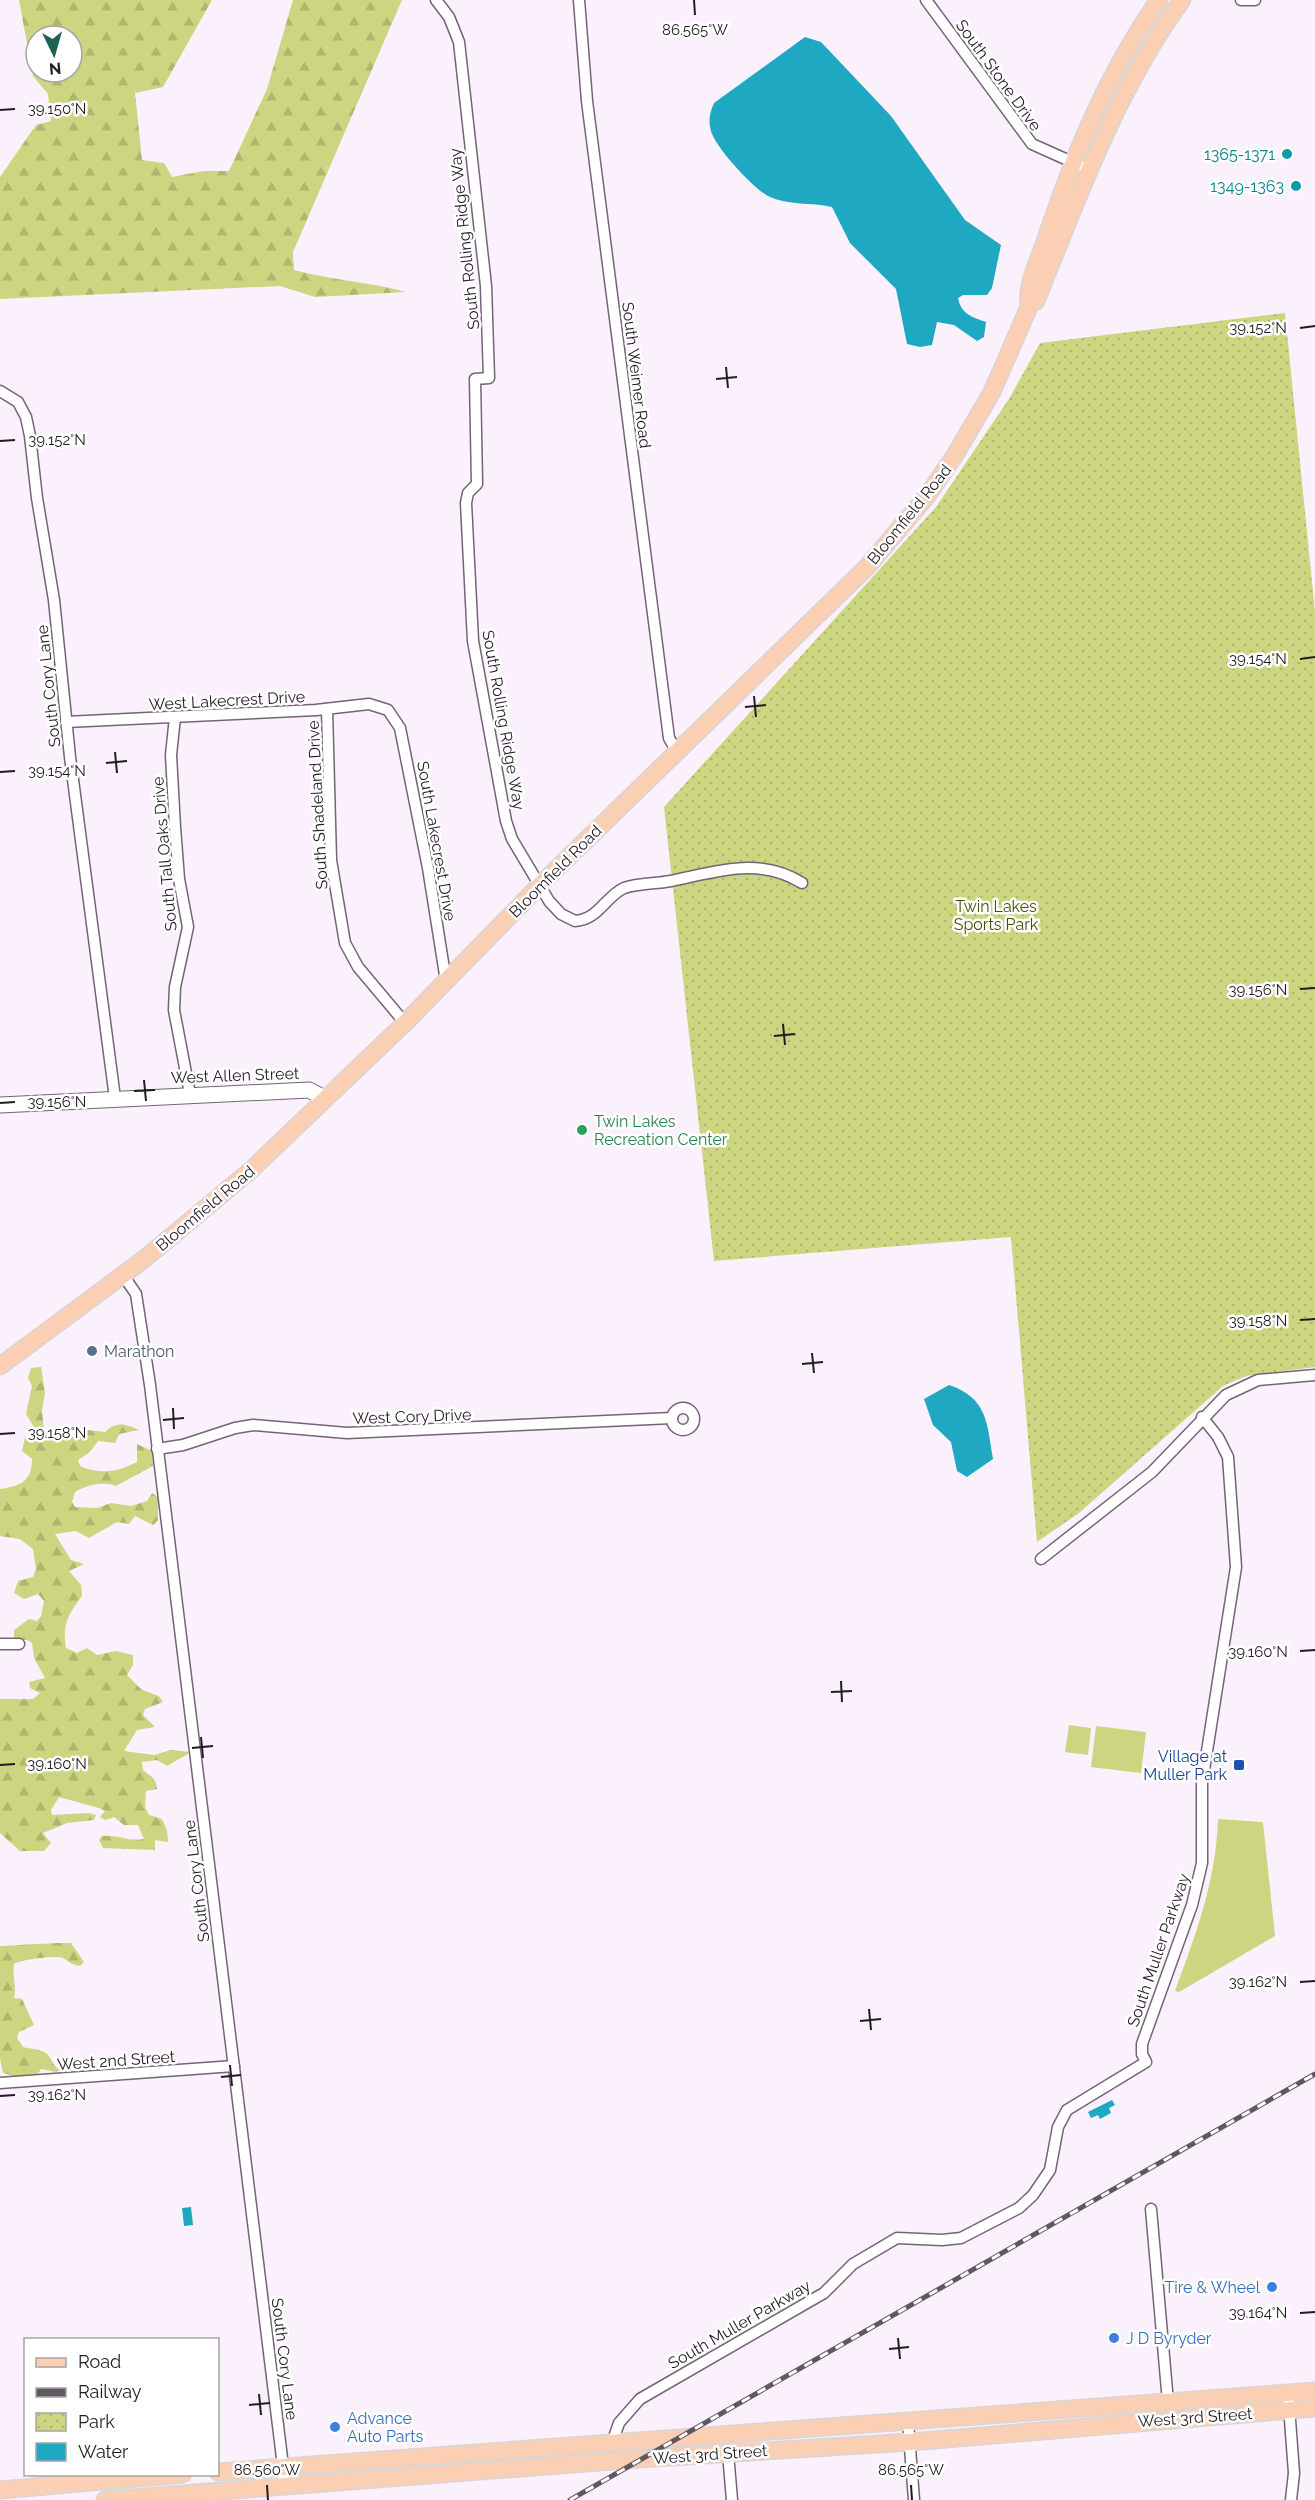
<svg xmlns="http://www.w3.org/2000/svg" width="1315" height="2500" font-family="Raleway,sans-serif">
<defs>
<pattern id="forest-firs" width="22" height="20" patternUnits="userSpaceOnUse" patternTransform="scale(1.5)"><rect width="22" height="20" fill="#ccd57f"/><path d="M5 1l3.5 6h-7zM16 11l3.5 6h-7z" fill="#afb66d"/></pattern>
<pattern id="park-dots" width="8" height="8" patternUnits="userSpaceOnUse" patternTransform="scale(1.5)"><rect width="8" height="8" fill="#ccd57f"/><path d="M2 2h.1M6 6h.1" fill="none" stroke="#afb66d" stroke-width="1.8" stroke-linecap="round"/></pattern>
</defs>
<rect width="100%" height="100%" fill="#fbf1fd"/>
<g fill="#ccd57f">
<polygon points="1069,1725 1091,1728 1088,1755 1065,1752"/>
<polygon points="1096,1726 1146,1732 1141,1773 1091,1767"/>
<path d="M1218 1819 1263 1822 1275 1936 1179 1992 1175 1991C1196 1934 1216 1881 1218 1819Z"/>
</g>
<g fill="url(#forest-firs)" fill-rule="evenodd">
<path d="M19 0H212L163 87 135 93 142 160 164 163 172 177 203 171H229L267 89 293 0H402L293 252 294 270C331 280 369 282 406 292L315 297 280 286 0 299V177L36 125 51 121 48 94 33 76ZM36 36H72V72H36Z"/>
<path d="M41 1367 45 1393 42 1411 44 1430 65 1429 73 1437 83 1434 87 1430 105 1432C117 1421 125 1424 139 1430L119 1434 115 1443 98 1441 90 1452 78 1460 80 1466C101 1475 117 1472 137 1462V1444L152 1451 153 1466 116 1486C103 1481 87 1485 75 1492L72 1502 75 1507 97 1508 111 1503 131 1506 147 1501 152 1493 158 1497V1520L153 1525 135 1516 129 1524 117 1522 89 1538 76 1531 55 1534 71 1560 84 1564 69 1571 81 1585 82 1596C68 1615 62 1624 66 1648L77 1653 87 1648 97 1655 116 1651 133 1655V1665L127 1675 142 1690 159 1696 163 1702 145 1709 143 1715 155 1727 137 1730 124 1751 154 1755 171 1750 191 1752 167 1766 157 1760 142 1762 143 1770C151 1777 156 1777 157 1789L146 1791 145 1807 149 1815 162 1819 167 1830 168 1842 155 1840V1850L103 1848 99 1840 102 1836C116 1834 129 1842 144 1839L138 1825H124L114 1817 105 1820 100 1817 105 1811 99 1808 59 1797 51 1810 52 1815 89 1813 96 1815 94 1820 67 1823 43 1833 51 1843 44 1851H20L0 1833V1699H33L40 1693 30 1688 29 1682 45 1678 34 1658 32 1643 27 1640 14 1639V1630L29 1619 37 1621 41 1616 44 1601 38 1594 24 1599 14 1593 18 1581 33 1577 36 1569 33 1549 20 1539 0 1536V1489C21 1486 32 1481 32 1459L22 1451 25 1438 37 1432 26 1414 32 1386 28 1378 31 1368Z"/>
<path d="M57 1943H71L84 1962 80 1966C72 1965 70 1962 63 1958 56 1955 20 1960 14 1964 12 1976 17 1986 14 1998L22 1999 34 2025 19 2032 17 2038 23 2047C30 2049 43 2049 48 2055 53 2061 52 2065 60 2070L56 2072 41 2069 37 2075 13 2076 3 2073 0 2059V1946Z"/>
</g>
<polygon fill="url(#park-dots)" points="1285,313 1315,612 1315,1367 1246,1376 1223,1386 1079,1513 1037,1542 1011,1237 714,1261 664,807 936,507 1009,399 1040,343"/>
<g fill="#1fa8c2">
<path d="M805 37 821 42 891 116 965 220 1001 245 992 288 987 295H963L958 298C961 314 972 317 986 322L984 337 977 341 954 325 937 322 932 345 920 347 907 344 896 289 850 243 832 207C811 202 789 206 768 196 753 188 719 151 712 134 708 123 709 114 714 103Z"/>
<path d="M949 1385C988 1398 987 1424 993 1459L967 1477 957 1471 951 1442 933 1425 924 1399Z"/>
<polygon points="1112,2100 1115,2105 1109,2108 1111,2113 1100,2119 1098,2115 1091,2118 1088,2112"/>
<polygon points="191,2207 193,2225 184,2226 182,2208"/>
</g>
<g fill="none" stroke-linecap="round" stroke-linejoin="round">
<defs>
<g id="street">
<path d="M436 0 449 17 459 42 486 286 489 378 475 379 477 484 468 493 466 503 473 641 506 821 512 839 549 901 561 914 575 921C598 920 605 897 624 888 639 883 655 884 671 881 716 872 759 856 802 883"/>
<polyline points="579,0 587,101 669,738 677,752"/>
<polyline points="926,0 1032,144 1090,170"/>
<polyline points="1241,0 1255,0"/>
<polyline points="0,391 18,402 26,417 30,436 37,498 54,600 70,757 115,1098"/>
<polyline points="327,709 331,860 345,943 358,967 405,1023"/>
<polyline points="175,717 171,755 175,827 179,879 188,927 175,987 174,1010 190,1094"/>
<polyline points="66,722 316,710 369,704 388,710 400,728 428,868 446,981"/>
<polyline points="123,1275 136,1294 150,1385 283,2466 283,2487"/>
<circle cx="683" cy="1419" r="11"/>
<polyline points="157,1449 183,1445 235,1428 253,1425 347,1433 672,1418"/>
<polyline points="1041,1559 1152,1472 1226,1395 1258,1380 1315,1375"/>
<polyline points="0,1644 19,1644"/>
<polyline points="0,2083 234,2066"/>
<polyline points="1151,2209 1168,2402"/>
<polyline points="1288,2393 1294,2473 1291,2500"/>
<polyline points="908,2422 914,2500"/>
<polyline points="612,2443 619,2423 640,2399 824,2293 853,2264 897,2238 942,2240 961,2238 1019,2208 1033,2195 1050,2170 1058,2127 1067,2110 1146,2062 1142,2054 1142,2044 1192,1905 1202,1863 1202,1783 1236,1567 1228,1457 1218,1437 1202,1417"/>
<polyline points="728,2453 732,2500"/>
</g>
<polyline id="secondary" points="0,1105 309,1090 326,1099"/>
<g id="primary">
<path d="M1036 301C1078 197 1116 91 1182 0"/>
<path d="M0 1366 143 1260 251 1170 405 1023 539 886 867 567 927 496 955 455 992 392 1029 307C1026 287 1037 263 1044 245 1072 159 1107 74 1159 0"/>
<polyline points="218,2472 1315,2391"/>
<polyline points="0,2490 183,2474"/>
<polyline points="105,2500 638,2459 910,2442 1315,2408"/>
</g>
</defs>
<use href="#street" stroke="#736476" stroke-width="13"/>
<use href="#secondary" stroke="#736476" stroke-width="17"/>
<use href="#primary" stroke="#d7d6d7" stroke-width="19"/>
<use href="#street" stroke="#fff" stroke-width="10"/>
<use href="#secondary" stroke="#fff" stroke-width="15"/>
<use href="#primary" stroke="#facfb4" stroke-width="16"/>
<defs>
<polyline id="rail" points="570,2500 1315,2074"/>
</defs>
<use href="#rail" stroke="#605861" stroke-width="5"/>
<use href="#rail" stroke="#fff" stroke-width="3" stroke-dasharray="9" stroke-linecap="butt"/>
</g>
<path fill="none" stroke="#211b22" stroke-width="2" d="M694 0 695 15M0 110 15 109M1300 328 1315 326M726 367 728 388M716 379 737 377M0 441 15 440M1300 659 1315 657M754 696 756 717M745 707 766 705M115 752 117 773M106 763 127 761M0 772 15 771M1300 989 1315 988M783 1024 785 1045M774 1036 795 1034M144 1080 146 1101M134 1091 155 1090M0 1103 15 1102M1300 1320 1315 1319M812 1353 814 1373M802 1364 823 1362M173 1408 174 1429M163 1420 184 1418M0 1434 15 1433M1300 1651 1315 1650M841 1681 842 1702M831 1692 852 1691M201 1737 203 1758M192 1748 213 1746M0 1765 15 1764M1300 1982 1315 1981M869 2009 871 2030M860 2021 881 2019M230 2065 232 2086M221 2077 241 2075M0 2096 15 2095M1300 2313 1315 2312M898 2338 900 2359M889 2349 909 2347M259 2394 261 2415M249 2405 270 2403M267 2485 268 2500M911 2485 912 2500"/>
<g fill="#0f9aa8" stroke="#fff" stroke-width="2">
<circle cx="1287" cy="154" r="6"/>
<circle cx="1296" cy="186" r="6"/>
</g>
<circle fill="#2e9e5b" stroke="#fff" stroke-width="2" cx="582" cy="1130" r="6"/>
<circle fill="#5c6f8a" stroke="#fff" stroke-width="2" cx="92" cy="1351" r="6"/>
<rect fill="#1a4fb4" stroke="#fff" stroke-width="2" x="1233" y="1759" width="12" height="12" rx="3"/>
<g fill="#3f7fe0" stroke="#fff" stroke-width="2">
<circle cx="1272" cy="2287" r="6"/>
<circle cx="1114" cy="2338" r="6"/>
<circle cx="335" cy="2427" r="6"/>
</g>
<g text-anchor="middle" stroke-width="5" stroke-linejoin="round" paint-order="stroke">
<g font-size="16" fill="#211b22" stroke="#fff">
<text transform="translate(999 75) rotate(54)" y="6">South Stone Drive</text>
<text transform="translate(464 239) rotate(-96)" y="6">South Rolling Ridge Way</text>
<text transform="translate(637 375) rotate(83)" y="6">South Weimer Road</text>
<text transform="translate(909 514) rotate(-51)" y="6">Bloomfield Road</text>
<text transform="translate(48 686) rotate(-96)" y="6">South Cory Lane</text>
<text transform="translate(227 700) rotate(-3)" y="6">West Lakecrest Drive</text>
<text transform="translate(504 720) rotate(80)" y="6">South Rolling Ridge Way</text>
<text transform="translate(317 805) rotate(-93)" y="6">South Shadeland Drive</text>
<text transform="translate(437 841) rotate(80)" y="6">South Lakecrest Drive</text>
<text transform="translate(164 854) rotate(-95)" y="6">South Tall Oaks Drive</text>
<text transform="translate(555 871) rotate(-45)" y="6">Bloomfield Road</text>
<text transform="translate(235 1075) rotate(-2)" y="6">West Allen Street</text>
<text transform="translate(205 1208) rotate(-40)" y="6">Bloomfield Road</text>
<text transform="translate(412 1416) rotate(-2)" y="6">West Cory Drive</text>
<text transform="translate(196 1881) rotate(-97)" y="6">South Cory Lane</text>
<text transform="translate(1158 1950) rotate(-71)" y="6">South Muller Parkway</text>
<text transform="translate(116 2060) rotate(-4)" y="6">West 2nd Street</text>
<text transform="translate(739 2324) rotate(-30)" y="6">South Muller Parkway</text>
<text transform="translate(285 2359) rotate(83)" y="6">South Cory Lane</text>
<text transform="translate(1195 2417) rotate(-4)" y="6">West 3rd Street</text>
<text transform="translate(710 2454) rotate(-4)" y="6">West 3rd Street</text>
</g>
<g font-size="16" fill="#0d838f" stroke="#fff" text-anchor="end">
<text x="1275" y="160">1365-1371</text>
<text x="1284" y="192">1349-1363</text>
</g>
<g font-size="16" fill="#494f0a" stroke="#fff">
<text x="996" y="912">Twin Lakes<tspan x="996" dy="18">Sports Park</tspan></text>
</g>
<g font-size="16" fill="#27864d" stroke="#fff" text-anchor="start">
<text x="594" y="1127">Twin Lakes<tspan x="594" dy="18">Recreation Center</tspan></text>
</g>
<g font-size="16" fill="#4e5e75" stroke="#fff" text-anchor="start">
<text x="104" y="1357">Marathon</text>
</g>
<g font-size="16" fill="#164399" stroke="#fff" text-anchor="end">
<text x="1227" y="1762">Village at<tspan x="1227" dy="18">Muller Park</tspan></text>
</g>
<g font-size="16" fill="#366cbe" stroke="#fff" text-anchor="start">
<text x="1260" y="2293" text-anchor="end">Tire &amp; Wheel</text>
<text x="1126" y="2344">J D Byryder</text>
<text x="347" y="2424">Advance<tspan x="347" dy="18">Auto Parts</tspan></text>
</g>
</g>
<g font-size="15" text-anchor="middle" fill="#211b22" stroke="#fff" stroke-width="5" stroke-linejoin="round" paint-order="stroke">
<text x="695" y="35">86.565°W</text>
<text x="57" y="114">39.150°N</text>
<text x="1258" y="333">39.152°N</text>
<text x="57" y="445">39.152°N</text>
<text x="1258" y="664">39.154°N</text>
<text x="57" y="776">39.154°N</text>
<text x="1258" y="995">39.156°N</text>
<text x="57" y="1107">39.156°N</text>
<text x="1258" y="1326">39.158°N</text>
<text x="57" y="1438">39.158°N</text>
<text x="1258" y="1657">39.160°N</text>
<text x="57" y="1769">39.160°N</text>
<text x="1258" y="1987">39.162°N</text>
<text x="57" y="2100">39.162°N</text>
<text x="1258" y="2318">39.164°N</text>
<text x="267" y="2475">86.560°W</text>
<text x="911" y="2475">86.565°W</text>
</g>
<rect x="24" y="2338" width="195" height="138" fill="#ffffff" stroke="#a6a4a7" stroke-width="1.5"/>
<rect x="36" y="2358" width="30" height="9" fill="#facfb4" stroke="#a6a4a7" stroke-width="1.5"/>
<text x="78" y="2368" font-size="18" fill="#211b22">Road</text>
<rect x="36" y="2388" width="30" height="9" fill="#605861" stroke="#a6a4a7" stroke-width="1.5"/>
<text x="78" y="2398" font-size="18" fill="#211b22">Railway</text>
<rect x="36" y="2413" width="30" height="18" fill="url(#park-dots)" stroke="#a6a4a7" stroke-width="1.5"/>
<text x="78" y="2428" font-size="18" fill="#211b22">Park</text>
<rect x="36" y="2443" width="30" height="18" fill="#1fa8c2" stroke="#a6a4a7" stroke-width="1.5"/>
<text x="78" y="2458" font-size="18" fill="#211b22">Water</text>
<g transform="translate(54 54) rotate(175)"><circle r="28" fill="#ffffff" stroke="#a6a4a7" stroke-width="1.5"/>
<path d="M0-4.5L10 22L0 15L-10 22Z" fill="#1c6255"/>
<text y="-9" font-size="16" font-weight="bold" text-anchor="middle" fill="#211b22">N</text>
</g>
</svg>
